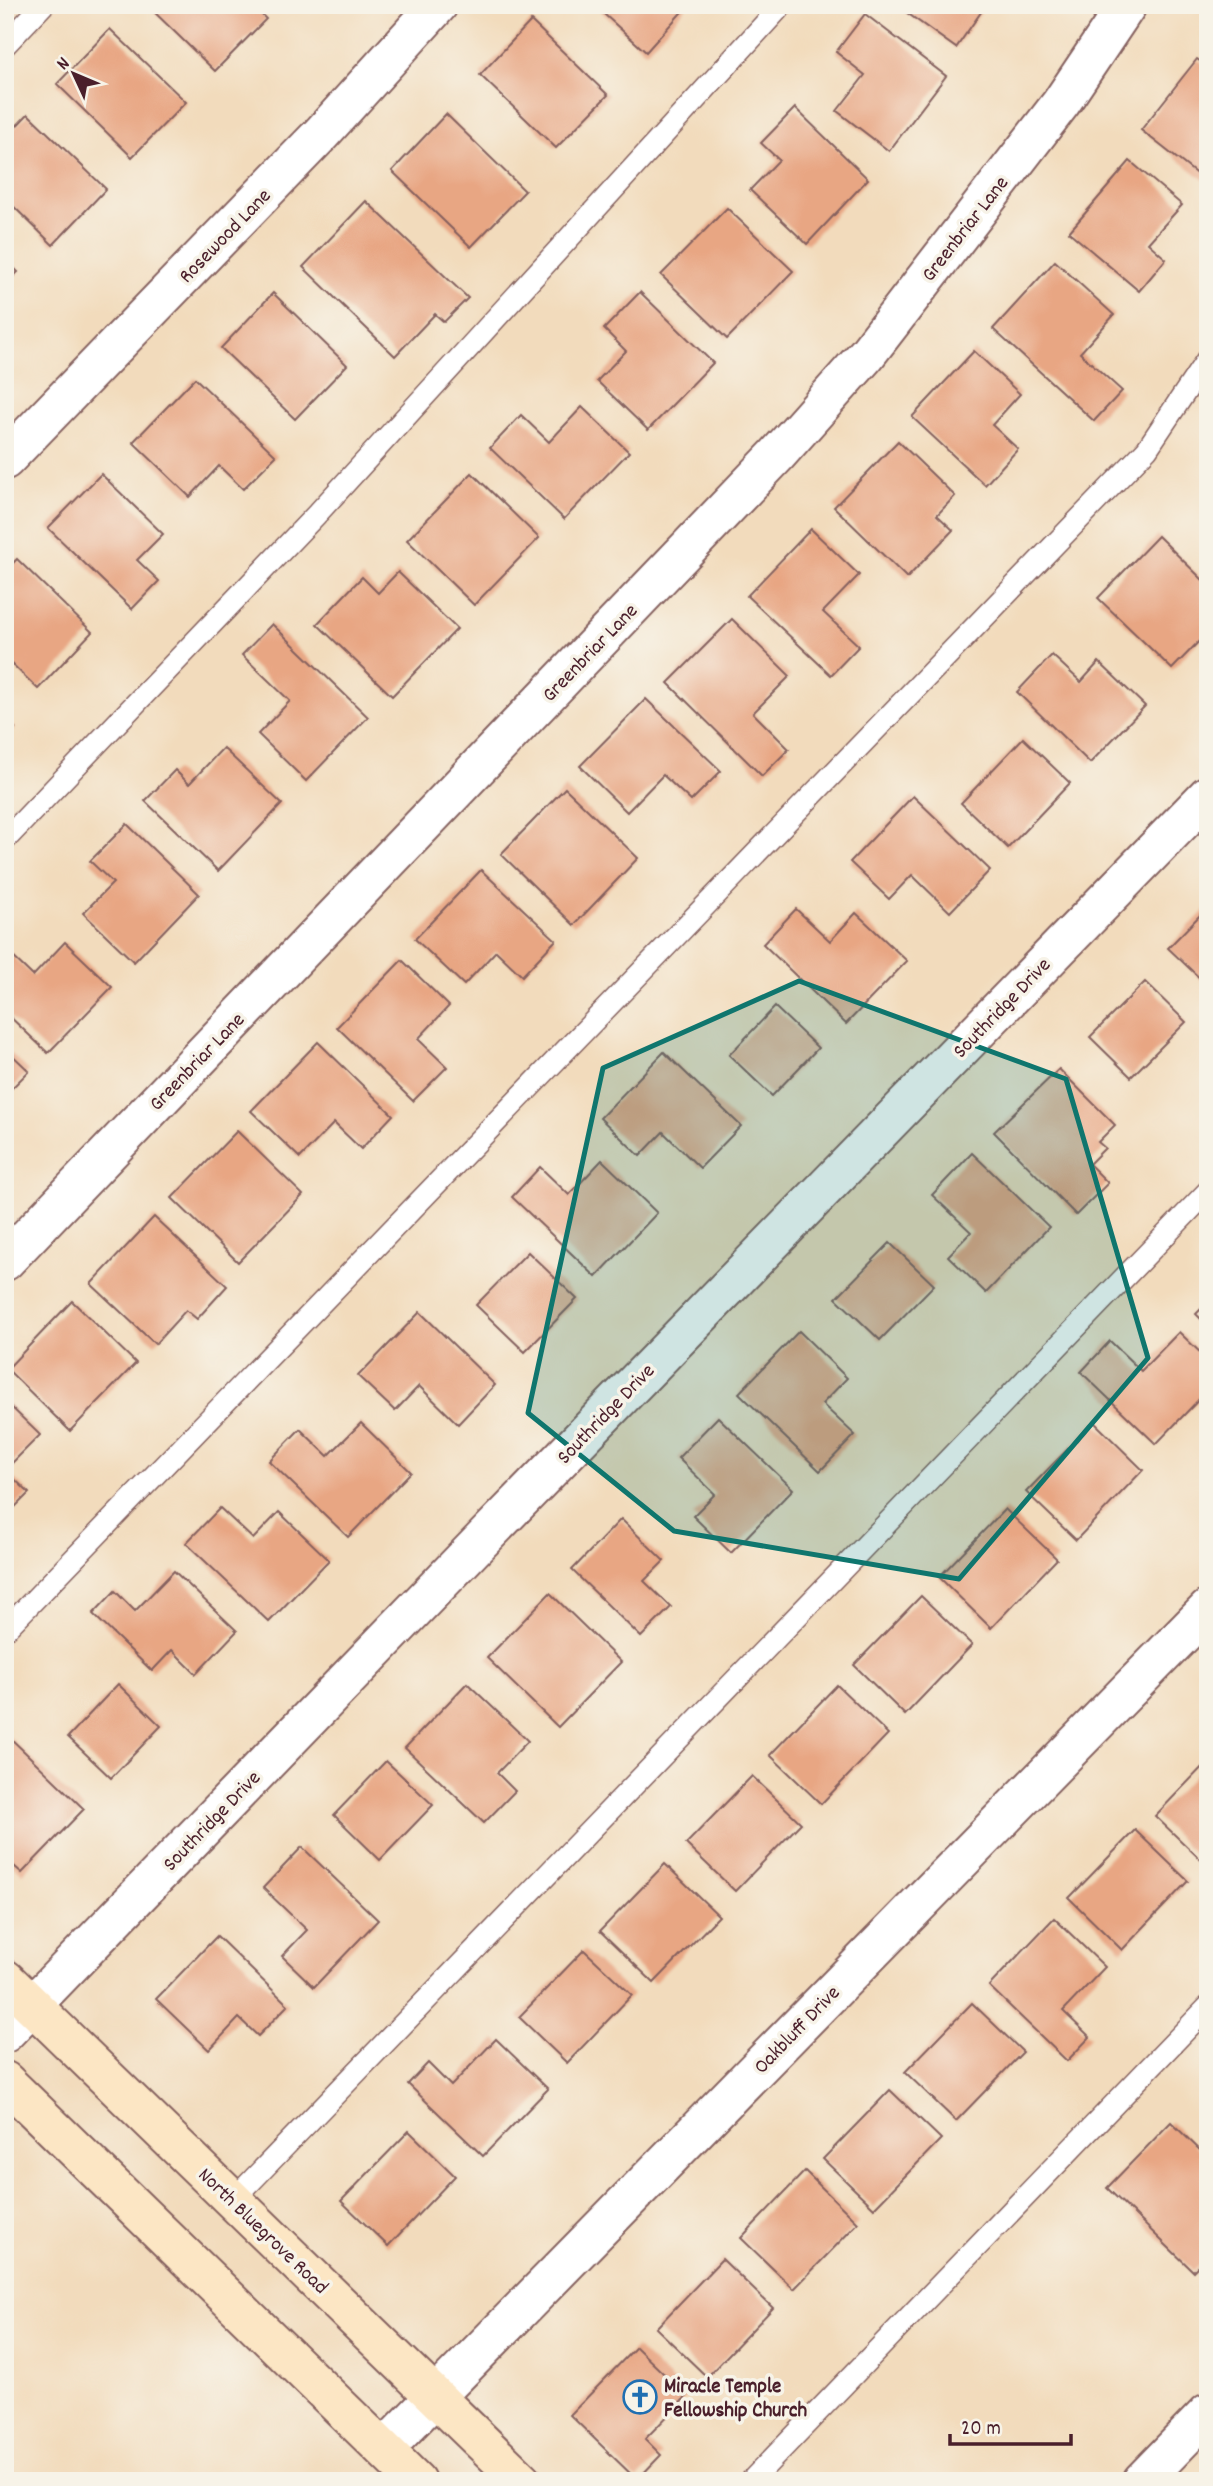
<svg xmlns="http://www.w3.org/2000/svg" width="1213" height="2486" font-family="Dekko,sans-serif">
<rect width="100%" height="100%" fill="#f7f3e8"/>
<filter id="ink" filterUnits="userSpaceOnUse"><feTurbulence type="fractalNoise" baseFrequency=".0143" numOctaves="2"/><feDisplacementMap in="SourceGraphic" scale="14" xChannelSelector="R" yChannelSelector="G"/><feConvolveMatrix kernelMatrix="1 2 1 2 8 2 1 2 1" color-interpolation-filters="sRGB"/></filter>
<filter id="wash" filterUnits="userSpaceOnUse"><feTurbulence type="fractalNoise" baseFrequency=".00686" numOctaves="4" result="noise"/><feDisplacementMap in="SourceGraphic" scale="28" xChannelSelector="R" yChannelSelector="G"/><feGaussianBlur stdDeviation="1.57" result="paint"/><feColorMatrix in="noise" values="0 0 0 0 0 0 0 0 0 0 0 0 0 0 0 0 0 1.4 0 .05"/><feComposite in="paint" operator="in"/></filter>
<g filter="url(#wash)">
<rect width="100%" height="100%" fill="#f2dbbc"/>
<g id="blocks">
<g fill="#e8a683">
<polygon points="147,5 252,5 266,19 215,71"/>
<polygon points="594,5 688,5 646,52"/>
<polygon points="896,5 986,5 956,48"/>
<polygon points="865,14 946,76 889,151 837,111 865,75 836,52"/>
<polygon points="531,21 608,95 556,148 480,75"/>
<polygon points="110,29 186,102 132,157 57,84"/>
<polygon points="1197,59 1208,67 1208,183 1141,130"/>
<polygon points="795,108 868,179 807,244 750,190 779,160 761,143"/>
<polygon points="28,114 106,189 53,245 5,198 5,138"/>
<polygon points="446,114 525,191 471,247 392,171"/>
<polygon points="1130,161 1182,205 1148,243 1166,259 1139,291 1069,232"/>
<polygon points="366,201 468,298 444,322 435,314 395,356 303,267"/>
<polygon points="727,208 793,271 727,339 661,275"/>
<polygon points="5,259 18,272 5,284"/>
<polygon points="1055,261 1114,315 1080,353 1122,391 1094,421 993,329"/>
<polygon points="640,292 713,363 648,430 597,381 626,351 604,329"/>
<polygon points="273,293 347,365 295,419 221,348"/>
<polygon points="974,351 1020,394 992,425 1018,449 985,485 912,417"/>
<polygon points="195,378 276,456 243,489 219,466 190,497 133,442"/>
<polygon points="582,407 629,452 564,519 490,448 521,415 549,442"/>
<polygon points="898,441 955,496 937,515 953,530 907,578 834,507"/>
<polygon points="472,473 539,538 474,605 407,540"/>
<polygon points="101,474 163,534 137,560 159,581 132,609 48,528"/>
<polygon points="811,529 859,575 823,612 859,646 831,675 747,596"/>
<polygon points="1158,536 1208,585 1208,632 1172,669 1098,598"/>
<polygon points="17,559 92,632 38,689 5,657 5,571"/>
<polygon points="398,572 457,629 392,696 317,624 362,577 378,593"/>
<polygon points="732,619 790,676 753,713 789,749 762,776 668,683"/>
<polygon points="272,624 368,717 306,781 258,734 290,701 242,655"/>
<polygon points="1052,655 1081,682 1099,662 1145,706 1090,763 1017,692"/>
<polygon points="646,699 721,771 691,801 663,775 627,812 580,766"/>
<polygon points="5,718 15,728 5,738"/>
<polygon points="1023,738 1070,783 1008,848 961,803"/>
<polygon points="223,748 282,804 218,871 145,801 175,770 189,784"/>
<polygon points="565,788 638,858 574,925 501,854"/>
<polygon points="913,796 990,870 950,912 912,875 889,899 850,862"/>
<polygon points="127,824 199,894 134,962 83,913 113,883 90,861"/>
<polygon points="481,870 556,940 522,976 496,951 464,985 415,939"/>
<polygon points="1208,907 1208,986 1168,948"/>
<polygon points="796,909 830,941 856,913 907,961 846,1024 763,944"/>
<polygon points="65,942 112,987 48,1053 5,1012 5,953 7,951 33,976"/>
<polygon points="402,960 449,1006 418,1039 447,1067 413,1101 337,1027"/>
<polygon points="1145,982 1186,1022 1131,1077 1090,1037"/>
<polygon points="775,1007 818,1048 772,1096 729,1055"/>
<polygon points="318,1042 393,1115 361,1149 334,1123 300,1158 251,1111"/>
<polygon points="5,1048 29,1071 5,1095"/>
<polygon points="664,1052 741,1126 700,1168 663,1132 640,1156 600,1118"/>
<polygon points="1059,1069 1115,1125 1098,1142 1105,1148 1089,1164 1108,1183 1076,1215 994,1132"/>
<polygon points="237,1131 303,1195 238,1262 172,1198"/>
<polygon points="972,1153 1049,1227 986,1293 948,1256 971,1232 932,1195"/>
<polygon points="602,1160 657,1213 596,1277 512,1197 540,1167 569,1195"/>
<polygon points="154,1217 227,1286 197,1319 186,1310 155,1344 91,1284"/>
<polygon points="890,1243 934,1285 880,1340 836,1298"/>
<polygon points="528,1252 577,1299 525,1352 476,1305"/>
<polygon points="72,1301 136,1363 70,1431 7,1369"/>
<polygon points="1208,1302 1208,1326 1196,1314"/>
<polygon points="420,1312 495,1385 458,1424 419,1386 395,1411 358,1376"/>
<polygon points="799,1331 847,1378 822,1404 855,1435 820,1471 739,1393"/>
<polygon points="1179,1332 1208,1360 1208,1390 1156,1444 1081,1372 1110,1341 1141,1371"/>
<polygon points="5,1401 40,1435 5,1470"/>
<polygon points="718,1417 793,1489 731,1553 693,1516 715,1494 678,1458"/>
<polygon points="1094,1422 1143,1470 1076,1540 1026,1492"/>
<polygon points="361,1423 411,1472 348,1537 269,1461 300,1429 328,1456"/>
<polygon points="5,1470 29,1493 5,1517"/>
<polygon points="220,1508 253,1539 279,1512 329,1560 269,1622 186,1543"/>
<polygon points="1005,1509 1057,1559 991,1628 939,1577"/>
<polygon points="621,1519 664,1561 644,1581 671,1607 641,1637 572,1570"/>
<polygon points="174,1571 237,1631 196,1674 172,1650 152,1671 93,1614 115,1591 135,1611"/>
<polygon points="550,1593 621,1662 558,1727 487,1658"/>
<polygon points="921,1596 972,1645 905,1715 854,1665"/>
<polygon points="467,1683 528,1741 497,1773 515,1791 484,1823 405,1748"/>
<polygon points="118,1684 161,1726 111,1778 68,1737"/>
<polygon points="837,1685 888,1734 821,1804 770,1755"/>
<polygon points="5,1733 84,1809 22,1873 5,1858"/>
<polygon points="386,1761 433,1805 380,1860 334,1815"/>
<polygon points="1208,1761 1208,1858 1203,1862 1155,1816"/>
<polygon points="752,1776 801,1823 735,1891 686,1844"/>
<polygon points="1135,1830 1188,1881 1122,1950 1069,1898"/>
<polygon points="302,1847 378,1920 314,1987 282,1956 307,1930 263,1888"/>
<polygon points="665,1864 719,1916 654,1983 600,1931"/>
<polygon points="1054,1918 1105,1967 1063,2011 1090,2037 1067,2061 989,1986"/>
<polygon points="217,1936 288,2005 258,2036 239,2018 209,2050 156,1999"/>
<polygon points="584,1950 632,1995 567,2063 519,2017"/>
<polygon points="972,2003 1023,2052 956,2121 905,2072"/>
<polygon points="496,2039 548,2089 483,2156 408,2084 428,2063 451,2086"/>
<polygon points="890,2090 941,2139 874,2208 823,2159"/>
<polygon points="1171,2122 1208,2158 1208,2256 1193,2271 1107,2188"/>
<polygon points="409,2131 455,2176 388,2246 341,2201"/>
<polygon points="805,2171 858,2223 794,2289 741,2238"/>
<polygon points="722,2259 773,2308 707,2377 656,2328"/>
<polygon points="636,2347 687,2396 645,2439 661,2455 637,2480 570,2415"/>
<polygon points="864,2477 895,2479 895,2481 864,2481"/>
</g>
</g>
</g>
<g filter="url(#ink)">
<use href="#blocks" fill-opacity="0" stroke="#85615e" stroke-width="2"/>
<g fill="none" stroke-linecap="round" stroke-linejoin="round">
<defs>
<g id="lane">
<polyline points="5,45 43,5"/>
<polyline points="5,840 316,515 782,5"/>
<polyline points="5,1630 1147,449 1208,358"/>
<polyline points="233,2200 1208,1191"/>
<polyline points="751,2481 1208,2007"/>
</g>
<g id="street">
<polyline points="5,460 322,133 438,5"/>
<polyline points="5,1261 777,455 867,354 1061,103 1127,5"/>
<polyline points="5,2033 477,1545 1208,795"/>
<polyline points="384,2449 1208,1609"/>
<polyline points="1142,2481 1208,2413"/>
</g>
<g id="secondary">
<polyline points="5,1979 522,2481"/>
<polyline points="5,2081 416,2481"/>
</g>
</defs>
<use href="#lane" stroke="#85615e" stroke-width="24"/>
<use href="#street" stroke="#85615e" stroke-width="42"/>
<use href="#secondary" stroke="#85615e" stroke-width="42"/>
<use href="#lane" stroke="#fff" stroke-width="21"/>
<use href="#street" stroke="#fff" stroke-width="38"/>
<use href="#secondary" stroke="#fce6c4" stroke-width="38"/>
</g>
</g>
<path fill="#0f766e" fill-opacity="0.2" stroke="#0f766e" stroke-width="5" stroke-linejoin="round" d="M799 981 1066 1079 1148 1358 959 1579 674 1531 528 1413 603 1068Z"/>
<defs>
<symbol id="church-ring" viewBox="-11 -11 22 22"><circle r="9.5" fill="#f7f3e8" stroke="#1f6fb2" stroke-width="1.5"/><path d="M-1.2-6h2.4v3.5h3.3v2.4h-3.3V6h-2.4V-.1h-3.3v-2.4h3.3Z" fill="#1f6fb2"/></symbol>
</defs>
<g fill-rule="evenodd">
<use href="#church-ring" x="621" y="2378" width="38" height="38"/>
</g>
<g text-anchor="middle" stroke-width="7" stroke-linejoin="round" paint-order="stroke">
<g font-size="21" fill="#4a1f2b" stroke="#f7f3e8">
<text transform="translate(964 228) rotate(-52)" y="7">Greenbriar Lane</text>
<text transform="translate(224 235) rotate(-46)" y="7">Rosewood Lane</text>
<text transform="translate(589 652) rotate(-46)" y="7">Greenbriar Lane</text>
<text transform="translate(1001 1007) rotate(-46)" y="7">Southridge Drive</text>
<text transform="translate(196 1061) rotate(-46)" y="7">Greenbriar Lane</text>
<text transform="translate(605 1413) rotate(-46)" y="7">Southridge Drive</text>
<text transform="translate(211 1820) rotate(-46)" y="7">Southridge Drive</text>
<text transform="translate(796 2029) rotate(-46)" y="7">Oakbluff Drive</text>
<text transform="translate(264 2230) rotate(44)" y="7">North Bluegrove Road</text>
</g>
<g font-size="21" font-weight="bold" fill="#4a1f2b" stroke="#f7f3e8" text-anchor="start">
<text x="664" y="2392">Miracle Temple<tspan x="664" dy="24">Fellowship Church</tspan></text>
</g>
</g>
<rect width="1213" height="2486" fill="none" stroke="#f7f3e8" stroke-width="28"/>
<g transform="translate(74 74) rotate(314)" stroke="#f7f3e8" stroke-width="5" paint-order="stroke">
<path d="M0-5L12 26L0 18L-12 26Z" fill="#4a1f2b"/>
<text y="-10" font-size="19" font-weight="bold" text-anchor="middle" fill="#4a1f2b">N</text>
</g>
<path d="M950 2434v10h121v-10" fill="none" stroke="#4a1f2b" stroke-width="3.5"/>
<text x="961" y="2434" font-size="21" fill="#4a1f2b" stroke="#f7f3e8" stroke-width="5" paint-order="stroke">20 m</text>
</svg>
